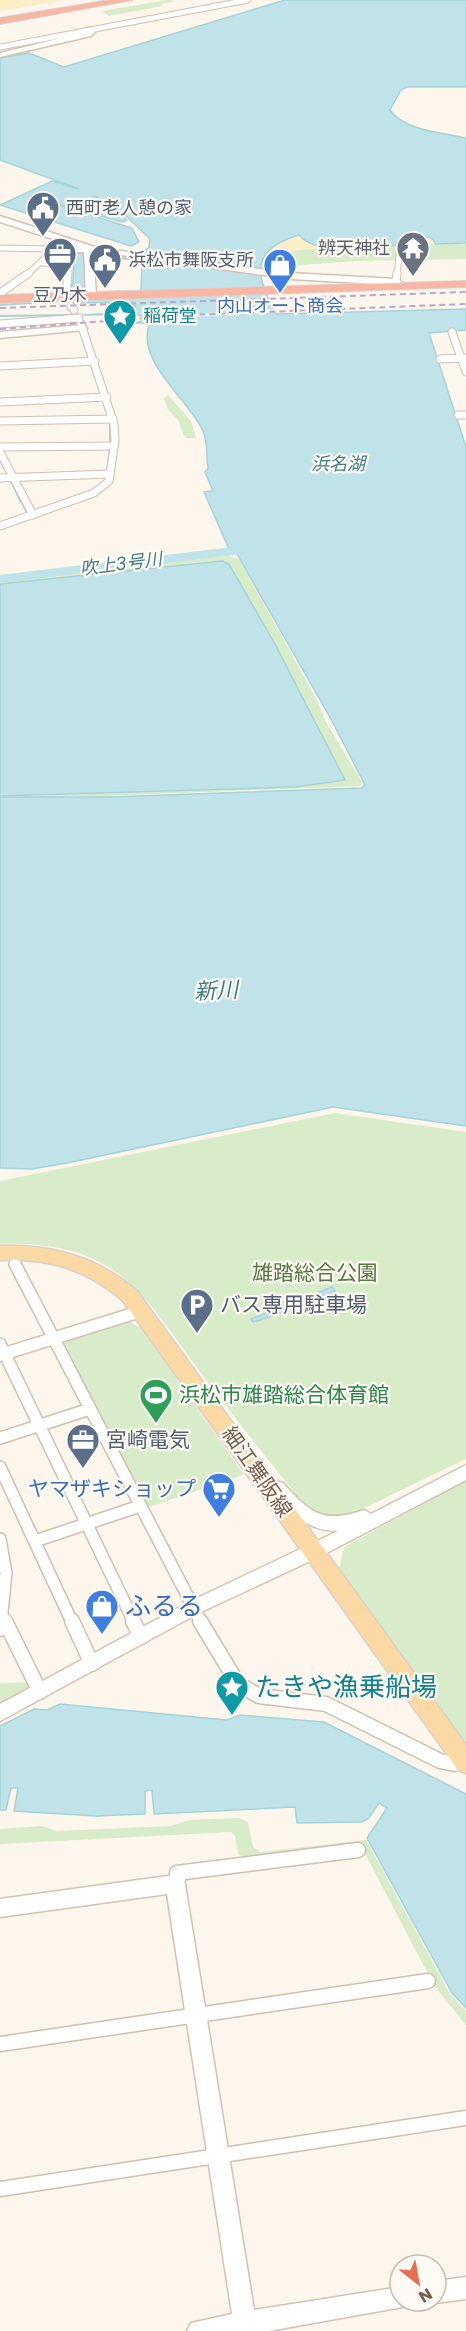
<svg xmlns="http://www.w3.org/2000/svg" width="466" height="2331" font-family="Poppins,'Noto Sans JP',sans-serif">
<rect width="100%" height="100%" fill="#fdf6ec"/>
<g fill="#d8ecc9">
<polygon points="168,0 176,1 160,4 163,6 109,16 102,11"/>
<polygon points="408,243 466,244 466,259 357,261 271,267 271,270 261,268 263,265 259,264 268,250"/>
<polygon points="168,395 191,421 196,438 185,438 178,420 168,410 164,398"/>
<polygon points="226,555 239,559 318,702 326,722 362,782 361,786 106,796 0,797 295,787 345,780 275,644 229,564 222,561 0,584 0,581"/>
<path d="M335 1113 466 1132V1459L358 1511C336 1520 316 1518 300 1500 270 1461 239 1424 210 1385 144 1299 124 1240 0 1244V1181Z"/>
<polygon points="128,1321 141,1328 244,1475 146,1508 60,1344"/>
<polygon points="466,1481 466,1749 336,1570 340,1566 344,1547"/>
<polygon points="31,1682 33,1685 0,1702 0,1683"/>
<polygon points="239,1818 248,1822 253,1847 261,1852 366,1840 450,1994 466,2011 466,2025 435,1987 364,1852 244,1860 238,1853 235,1836 231,1832 0,1844 0,1829 43,1826 56,1831 170,1826 189,1820"/>
</g>
<g fill="#fcefc7">
<polygon points="0,0 67,0 0,11"/>
<path d="M300 235C303 238 307 242 311 243 329 252 404 245 423 239L425 236 433 239 435 244 299 250 276 254 259 264 271 247Z"/>
</g>
<g fill="#bfe3e8" stroke="#a5d3da" stroke-width="1.5" fill-rule="evenodd">
<path d="M285 0H466V87H407L401 90 390 110C402 130 445 133 466 138V243L435 244 433 239 425 236C415 249 332 249 315 245 309 243 303 240 299 235 249 250 255 274 276 314L466 309V330L429 333 466 447V1126L333 1107 67 1163 32 1169 0 1168V797H109L361 788 365 785 332 721 237 554 229 549 204 492 213 491 205 472 208 468C206 456 208 442 203 431 190 401 134 360 150 323H136L141 321 143 316 132 314 83 315 128 312 136 306 126 302 77 303 76 294 70 290 73 281 74 253 138 257 149 247 150 239 125 215 95 196 93 197 127 220 122 222 50 202 132 228 139 242 131 246 0 205 52 181 79 189 0 160V58L29 53 64 67ZM86 256 142 260 141 291 85 292Z"/>
<polygon points="222,561 229,564 275,644 345,780 295,787 0,796 0,584"/>
<polygon points="332,1287 335,1291 260,1320 253,1322 251,1319"/>
<polygon points="60,1704 227,1720 240,1715 324,1722 466,1794 466,2008 452,1993 367,1838 387,1808 379,1803 368,1819 362,1822 297,1823 295,1807 154,1814 152,1790 145,1791 145,1814 96,1816 14,1811 18,1788 11,1788 6,1810 0,1810 0,1726 34,1709 47,1710"/>
</g>
<polygon fill="#fdf6ec" points="277,309 278,312 135,320 139,319 133,317"/>
<g fill="none" stroke-linecap="round" stroke-linejoin="round">
<g stroke="#a5d3da" stroke-width="2">
<polyline points="0,305 60,301"/>
<polyline points="0,316 70,315"/>
<polyline points="110,423 110,445"/>
<polyline points="0,460 4,468"/>
<polyline points="107,472 110,448"/>
<polyline points="10,479 21,502"/>
<polyline points="23,505 28,514"/>
</g>
<polygon fill="#bfe3e8" fill-rule="evenodd" points="241,546 261,553 255,557 241,554 0,583 0,575"/>
<defs>
<g id="street-far3">
<polyline points="0,47 248,0"/>
<polyline points="0,248 97,250"/>
<polyline points="43,263 67,265"/>
<polyline points="27,275 53,250"/>
<polyline points="67,275 69,250"/>
<polyline points="397,275 399,256"/>
</g>
<g id="street-far2">
<polyline points="396,282 397,273"/>
<polyline points="0,293 29,273"/>
<polyline points="66,297 68,273"/>
<polyline points="71,306 74,310"/>
<polyline points="0,324 79,318"/>
<polyline points="452,332 466,372"/>
<polyline points="440,359 466,358"/>
<polyline points="0,366 95,361"/>
<polyline points="0,402 107,397"/>
<polyline points="458,415 466,415"/>
<polyline points="0,421 113,419"/>
<polyline points="0,447 114,446"/>
<polyline points="0,452 33,515"/>
<polyline points="0,478 110,474"/>
<polyline points="0,526 94,493 109,481 115,441 114,424 81,324"/>
</g>
<g id="street-far1">
<polyline points="15,1264 201,1622"/>
<polyline points="0,1344 134,1622"/>
<polyline points="0,1438 90,1409"/>
<polyline points="0,1467 72,1622"/>
<polyline points="0,1539 6,1573 1,1622"/>
<polyline points="35,1541 140,1506"/>
<polyline points="1,1620 6,1622"/>
</g>
<g id="street">
<polyline points="5,1621 40,1692"/>
<polyline points="72,1621 92,1664"/>
<polyline points="133,1621 141,1637"/>
<polyline points="200,1621 238,1684 259,1696 326,1704 440,1761 455,1764"/>
<polyline points="0,1629 1,1621"/>
<polyline points="175,1884 178,1880 177,1873 358,1850"/>
<polyline points="0,2044 428,1981"/>
<polyline points="0,2189 466,2118"/>
</g>
<g id="secondary">
<polygon points="87,28 93,28 95,32 91,36 0,57 0,53 86,32"/>
<polygon points="0,216 98,248 291,273 397,279 408,286 404,289 395,285 291,279 93,251 96,296 91,299 86,296 84,249 0,222"/>
<polygon points="82,325 87,328 85,330 0,338 0,332"/>
<polygon points="142,1305 148,1307 150,1311 148,1315 0,1361 0,1349"/>
<path d="M466 1465V1480L319 1557 199 1613 0 1721V1704L187 1603 338 1531C308 1531 290 1513 271 1493L268 1488 271 1483 277 1481 283 1483C311 1514 323 1524 364 1510L371 1514Z"/>
<polygon points="175,1875 182,1878 185,1884 254,2310 400,2287 400,2301 410,2301 408,2306 269,2331 187,2331 191,2323 232,2314 167,1894 0,1917 0,1899"/>
<polygon points="466,2277 466,2299 436,2303 430,2301 436,2301 436,2281"/>
</g>
<path id="primary" d="M0 1246C51 1244 98 1257 137 1291L466 1745V1773L458 1770 123 1301C87 1269 48 1258 0 1260Z"/>
<g id="highway">
<polygon points="110,0 132,0 0,24 0,18"/>
<polygon points="466,281 466,287 0,303 0,295"/>
</g>
</defs>
<use href="#street-far3" stroke="#d1beb0" stroke-width="7"/>
<use href="#street-far2" stroke="#d1beb0" stroke-width="9"/>
<use href="#street-far1" stroke="#d1beb0" stroke-width="14"/>
<use href="#street" stroke="#d1beb0" stroke-width="17"/>
<use href="#secondary" stroke="#d6c0b0" stroke-width="3"/>
<use href="#primary" stroke="#dad1cd" stroke-width="3"/>
<use href="#highway" stroke="#dad1cd" stroke-width="2"/>
<use href="#street-far3" stroke="#fff" stroke-width="5"/>
<use href="#street-far2" stroke="#fff" stroke-width="7"/>
<use href="#street-far1" stroke="#fff" stroke-width="11"/>
<use href="#street" stroke="#fff" stroke-width="14"/>
<use href="#secondary" fill="#fff" fill-rule="evenodd"/>
<use href="#primary" fill="#fbd9a5" fill-rule="evenodd"/>
<use href="#highway" fill="#f7b7a3" fill-rule="evenodd"/>
<g stroke="#b9a8c9" stroke-width="2" stroke-dasharray="6 4" stroke-linecap="butt">
<polyline points="0,308 466,292"/>
<polyline points="0,329 188,315 466,304"/>
</g>
</g>
<defs>
<symbol id="civic-pin" viewBox="-11 -11 22 30"><path d="M0 17L-7.5 6A9.5 9.5 0 1 1 7.5 6Z" fill="#5c6f8a" stroke="#fffaf3"/><path d="M-.6-6.5H3V-4.5H.6V-3L4-1V1h2V6H-6V1h2V-1L-.6-3ZM-1.2 2.5V6h2.4V2.5Z" fill="#fff"/></symbol>
<symbol id="temple-pin" viewBox="-11 -11 22 30"><path d="M0 17L-7.5 6A9.5 9.5 0 1 1 7.5 6Z" fill="#6b7280" stroke="#fffaf3"/><path d="M0-6L5-2H3V0L6.5 2.5H4V6H1.5V3h-3V6H-4V2.5H-6.5L-3 0V-2H-5Z" fill="#fff"/></symbol>
<symbol id="office-pin" viewBox="-11 -11 22 30"><path d="M0 17L-7.5 6A9.5 9.5 0 1 1 7.5 6Z" fill="#5c6f8a" stroke="#fffaf3"/><path d="M-6-3h4V-5.5h4V-3h4V5H-6ZM-1-4.5V-3h2v-1.5ZM-6 0V1H6V0Z" fill="#fff"/></symbol>
<symbol id="shop-pin" viewBox="-11 -11 22 30"><path d="M0 17L-7.5 6A9.5 9.5 0 1 1 7.5 6Z" fill="#3f7fe0" stroke="#fffaf3"/><path d="M-5-2.5h2.3a2.7 3.5 0 0 1 5.4 0H5L5.5 6h-11ZM-1.5-2.5h3a1.5 2.3 0 0 0-3 0Z" fill="#fff"/></symbol>
<symbol id="sight-pin" viewBox="-11 -11 22 30"><path d="M0 17L-7.5 6A9.5 9.5 0 1 1 7.5 6Z" fill="#0f9aa8" stroke="#fffaf3"/><path d="M0-6L1.8-2.2L6-1.7L2.9 1.2L3.7 5.4L0 3.3L-3.7 5.4L-2.9 1.2L-6-1.7L-1.8-2.2Z" fill="#fff"/></symbol>
<symbol id="parking-pin" viewBox="-11 -11 22 30"><path d="M0 17L-7.5 6A9.5 9.5 0 1 1 7.5 6Z" fill="#5c6f8a" stroke="#fffaf3"/><path d="M-3.5-5.5H1a3.5 3.5 0 0 1 0 7H-1V5.5H-3.5ZM-1-3.4V-.6H.8a1.4 1.4 0 0 0 0-2.8Z" fill="#fff"/></symbol>
<symbol id="stadium-pin" viewBox="-11 -11 22 30"><path d="M0 17L-7.5 6A9.5 9.5 0 1 1 7.5 6Z" fill="#2e9e5b" stroke="#fffaf3"/><path d="M0-5a6.5 5 0 1 0 0 10a6.5 5 0 1 0 0-10ZM-3.5-1.8h7v3.6h-7Z" fill="#fff"/></symbol>
<symbol id="supermarket-pin" viewBox="-11 -11 22 30"><path d="M0 17L-7.5 6A9.5 9.5 0 1 1 7.5 6Z" fill="#3f7fe0" stroke="#fffaf3"/><path d="M-6-5.5h2.5l.6 2H6L4.5 2H-2.5L-4.4-4H-6ZM-1.5 3.2a1.3 1.3 0 1 0 .1 0ZM3 3.2a1.3 1.3 0 1 0 .1 0Z" fill="#fff"/></symbol>
</defs>
<g fill-rule="evenodd">
<use href="#civic-pin" x="24" y="189" width="38" height="52"/>
<use href="#temple-pin" x="394" y="229" width="38" height="52"/>
<use href="#office-pin" x="41" y="235" width="38" height="52"/>
<use href="#civic-pin" x="86" y="241" width="38" height="52"/>
<use href="#shop-pin" x="261" y="246" width="38" height="52"/>
<use href="#sight-pin" x="101" y="297" width="38" height="52"/>
<use href="#parking-pin" x="178" y="1286" width="38" height="52"/>
<use href="#stadium-pin" x="137" y="1376" width="38" height="52"/>
<use href="#office-pin" x="64" y="1421" width="38" height="52"/>
<use href="#supermarket-pin" x="200" y="1470" width="38" height="52"/>
<use href="#shop-pin" x="83" y="1587" width="38" height="52"/>
<use href="#sight-pin" x="213" y="1668" width="38" height="52"/>
</g>
<g text-anchor="middle" stroke-width="4.5" stroke-linejoin="round" paint-order="stroke">
<g font-size="18" fill="#4e5e75" stroke="#fffaf3" text-anchor="start">
<text x="66" y="214">西町老人憩の家</text>
<text x="128" y="266">浜松市舞阪支所</text>
<text x="60" y="301" text-anchor="middle">豆乃木</text>
</g>
<g font-size="18" fill="#5b616d" stroke="#fffaf3" text-anchor="end">
<text x="390" y="254">辨天神社</text>
</g>
<g font-size="18" fill="#366cbe" stroke="#fffaf3">
<text x="280" y="312">内山オート商会</text>
</g>
<g font-size="18" fill="#0d838f" stroke="#fffaf3" text-anchor="start">
<text x="143" y="322">稲荷堂</text>
</g>
<g font-size="18" font-style="italic" fill="#437c86" stroke="#fffaf3">
<text x="338" y="470">浜名湖</text>
<text transform="translate(121 564) rotate(-7)" y="6">吹上3号川</text>
</g>
<g font-size="21" fill="#537a41" stroke="#fffaf3">
<text x="315" y="1280">雄踏総合公園</text>
</g>
<g font-size="21" fill="#4e5e75" stroke="#fffaf3" text-anchor="start">
<text x="220" y="1312">バス専用駐車場</text>
<text x="106" y="1447">宮崎電気</text>
</g>
<g font-size="21" fill="#27864d" stroke="#fffaf3" text-anchor="start">
<text x="179" y="1402">浜松市雄踏総合体育館</text>
</g>
<g font-size="21" fill="#7a5c4d" stroke="#fffaf3">
<text transform="translate(257 1472) rotate(55)" y="7">細江舞阪線</text>
</g>
<g font-size="21" fill="#366cbe" stroke="#fffaf3" text-anchor="end">
<text x="196" y="1496">ヤマザキショップ</text>
</g>
<g font-size="22" font-style="italic" fill="#437c86" stroke="#fffaf3">
<text transform="translate(216 990) rotate(-3)" y="8">新川</text>
</g>
<g font-size="26" fill="#366cbe" stroke="#fffaf3" text-anchor="start">
<text x="125" y="1615">ふるる</text>
</g>
<g font-size="26" fill="#0d838f" stroke="#fffaf3" text-anchor="start">
<text x="255" y="1696">たきや漁乗船場</text>
</g>
</g>
<g transform="translate(418 2283) rotate(149)"><circle r="28" fill="#fffaf3" stroke="#cabbb1" stroke-width="1.5"/>
<path d="M0-4.5L10 22L0 15L-10 22Z" fill="#e76f51"/>
<text y="-9" font-size="16" font-weight="bold" text-anchor="middle" fill="#7a5c4d">N</text>
</g>
</svg>
